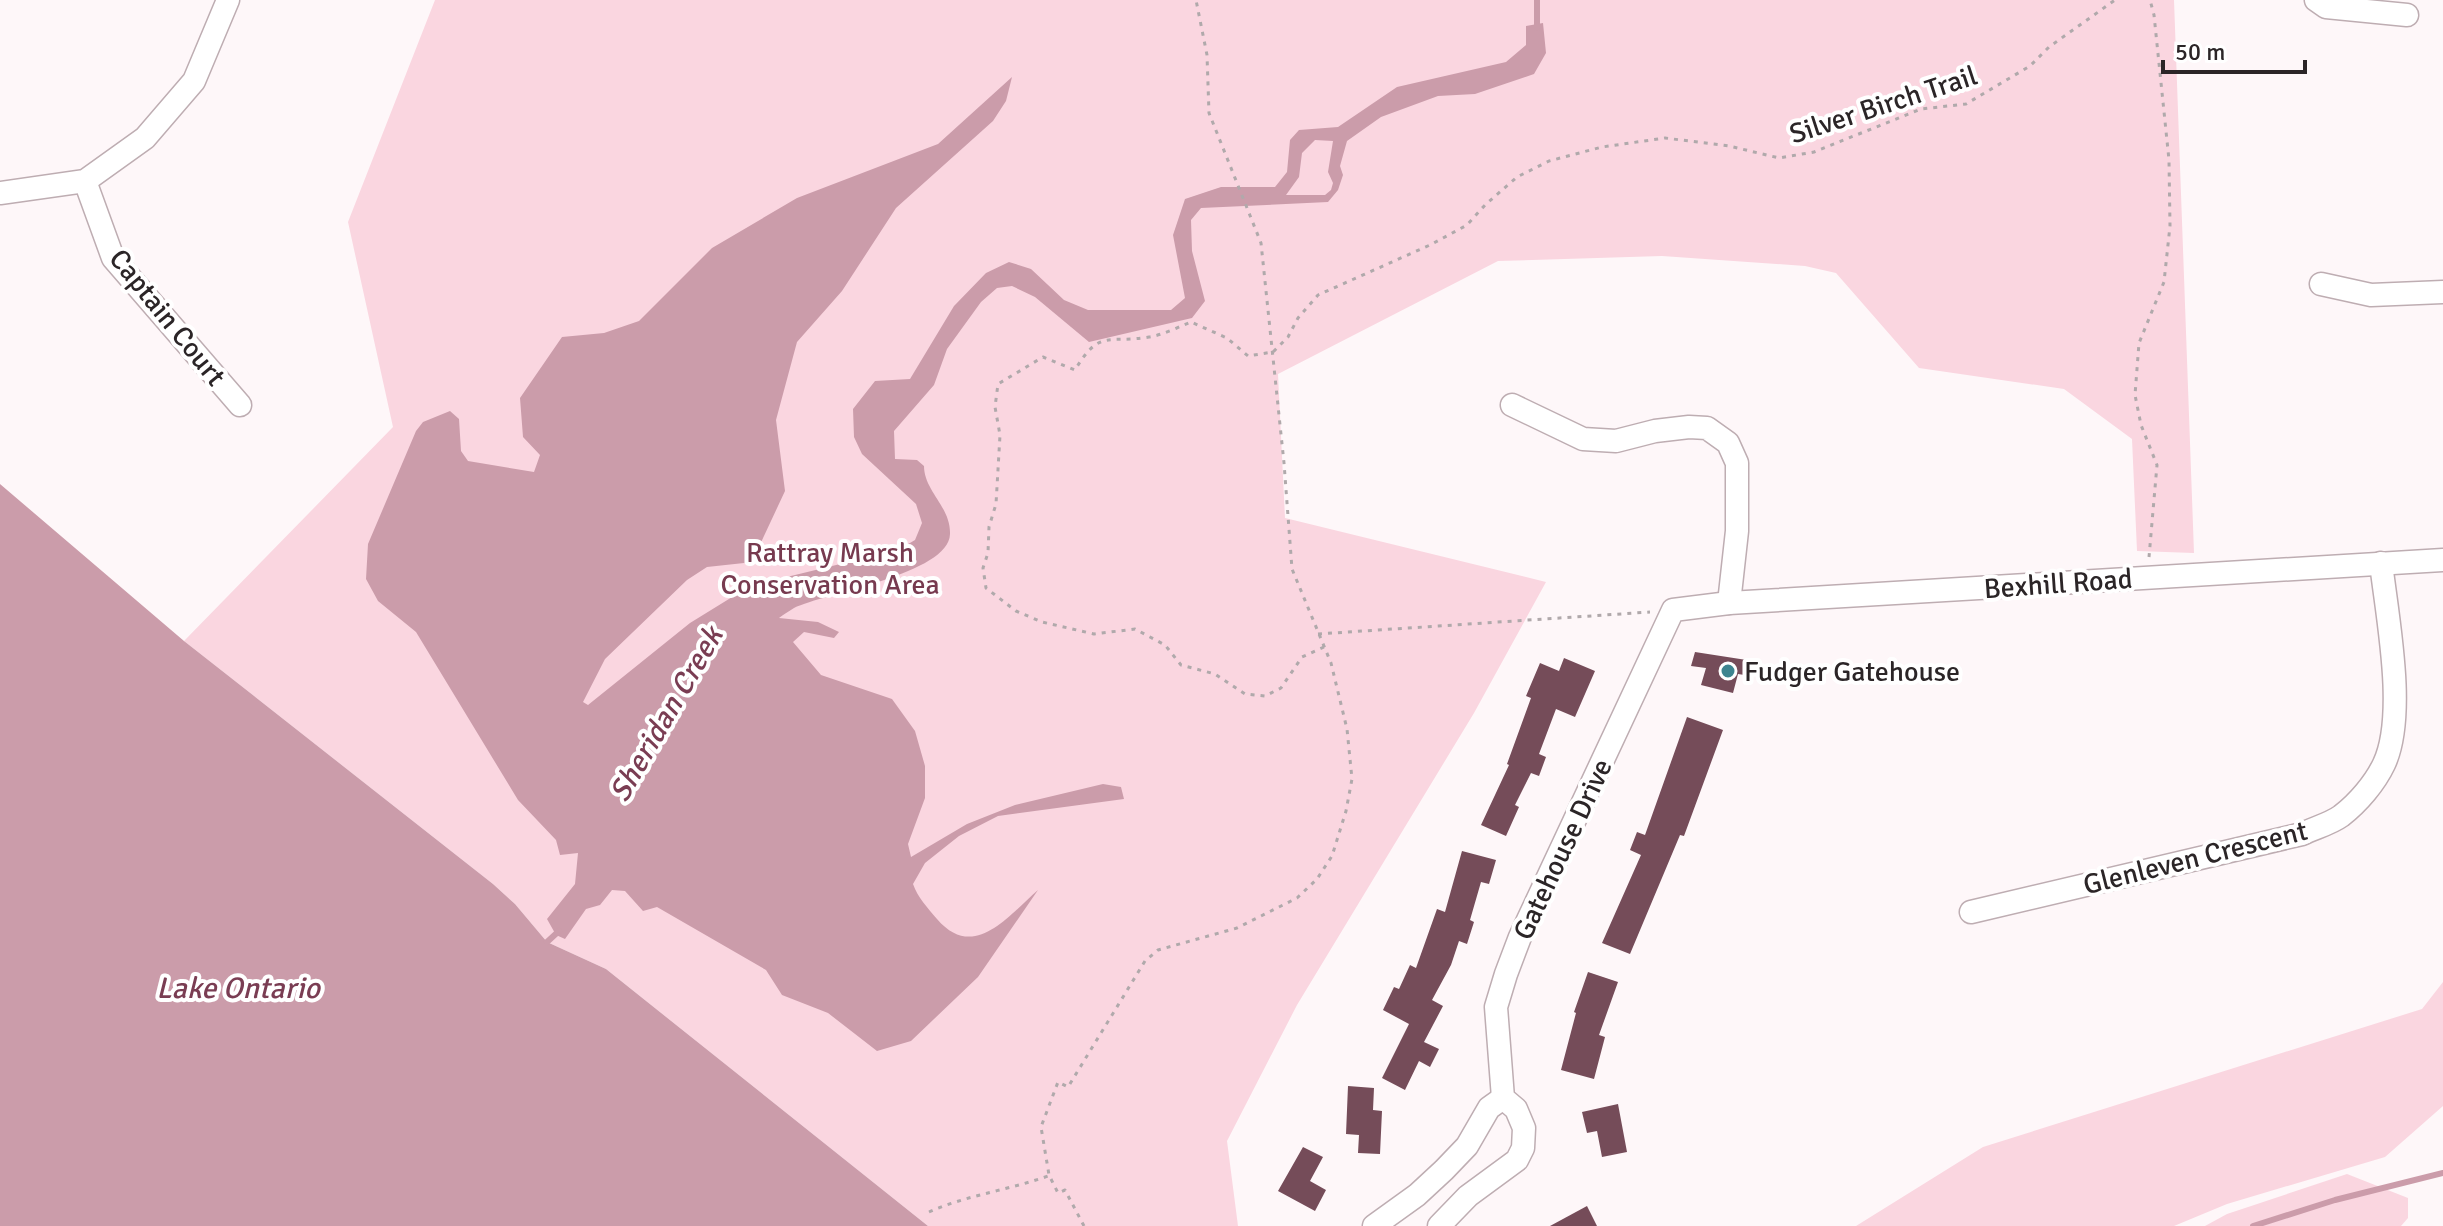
<svg xmlns="http://www.w3.org/2000/svg" width="2443" height="1226" font-family="Signika,sans-serif">
<rect width="100%" height="100%" fill="#fef7f9"/>
<g fill="#fad6e0">
<polygon points="435,0 2174,0 2194,553 2137,551 2132,439 2064,389 1919,368 1836,273 1805,266 1662,256 1498,261 1278,374 1285,518 1546,582 1474,713 1297,1005 1227,1141 1238,1226 928,1226 606,969 547,942 515,904 493,884 184,641 393,427 348,222"/>
<polygon points="2443,982 2443,1106 2385,1157 2227,1204 2174,1226 1856,1226 1983,1147 2422,1009"/>
<polygon points="2347,1174 2408,1198 2408,1218 2401,1226 2205,1226 2227,1214"/>
</g>
<g fill="#cb9caa" fill-rule="evenodd">
<path d="M1543 23 1546 53 1534 74 1475 94 1438 96 1381 117 1347 141 1340 166 1343 175 1338 190 1328 202 1201 208 1191 220 1192 251 1205 301 1192 318 1089 342 1035 297 1012 286 997 288 981 302 947 349 934 385 894 431 895 459 917 460 924 466C924 491 951 507 950 534 949 574 824 593 794 608 789 611 783 615 779 618L818 622 839 632 834 638 804 632 793 642 821 675 892 699 915 731 925 766V798L908 844 911 857 967 824 1015 805 1103 784 1121 787 1124 799 998 816 959 836 925 863 913 884C918 898 927 907 937 919 974 962 1008 916 1038 890L978 977 911 1041 877 1051 828 1013 782 995 766 970 657 907 643 911 625 891 612 890 600 905 586 909 565 939 556 935 547 919 575 884 578 853 560 855 556 840 518 800 416 632 378 601 366 579 368 544 416 431 423 422 450 411 459 419 461 451 468 461 534 472 540 455 523 437 520 398 562 337 604 333 639 321 712 248 797 198 938 144 1012 77 1006 101 993 121 896 208 842 291 797 342 776 420 785 491 757 551 744 563 707 567 687 580 605 659 583 702 588 705 690 623 750 586 898 550 915 540 922 523 916 504 862 454 854 437 853 409 875 381 910 379 954 306 986 273 1009 262 1031 269 1064 300 1088 310H1171L1185 298 1173 235 1185 199 1221 187H1275L1287 172 1290 140 1299 130 1338 127 1397 87 1506 62 1526 45V26ZM1315 140 1333 141 1328 172 1333 183 1331 190 1325 195H1286L1299 177 1302 153Z"/>
<polygon points="0,484 184,641 493,884 515,904 547,942 606,969 928,1226 0,1226"/>
</g>
<g fill="none" stroke-linecap="round" stroke-linejoin="round">
<g stroke="#cb9caa" stroke-width="6">
<polyline points="1537,28 1537,0"/>
<polyline points="547,942 559,931"/>
<polyline points="2253,1226 2335,1200 2443,1173"/>
</g>
</g>
<g fill="#754c59">
<polygon points="1695,652 1753,661 1751,676 1738,674 1733,693 1701,685 1706,668 1691,666"/>
<polygon points="1564,658 1595,671 1575,717 1556,709 1539,754 1546,757 1539,776 1531,773 1515,805 1519,807 1506,836 1481,825 1509,765 1507,764 1531,698 1526,696 1540,663 1559,671"/>
<polygon points="1687,717 1723,730 1684,836 1680,835 1630,954 1602,943 1641,855 1630,850 1637,832 1645,835"/>
<polygon points="1462,851 1496,860 1489,884 1481,882 1470,920 1474,922 1467,944 1459,941 1451,965 1432,1000 1443,1006 1424,1042 1439,1049 1430,1067 1419,1061 1405,1090 1382,1078 1409,1024 1383,1010 1394,987 1399,989 1410,965 1416,968 1437,909 1445,912"/>
<polygon points="1588,972 1618,982 1599,1035 1605,1037 1594,1079 1561,1070 1576,1013 1574,1012"/>
<polygon points="1348,1086 1374,1088 1373,1110 1382,1111 1380,1154 1358,1153 1359,1135 1346,1134"/>
<polygon points="1618,1104 1627,1152 1602,1157 1597,1131 1587,1133 1582,1112"/>
<polygon points="1303,1147 1323,1157 1310,1181 1326,1190 1315,1211 1278,1191"/>
<polygon points="1587,1206 1597,1226 1550,1226"/>
</g>
<g fill="none" stroke-linecap="round" stroke-linejoin="round">
<defs>
<g id="minor">
<polyline points="2316,0 2326,7 2407,15"/>
<polyline points="85,181 113,258 240,405"/>
<polyline points="0,193 85,181 145,138 194,81 228,0"/>
<polyline points="2321,284 2371,295 2443,292"/>
<polyline points="1512,405 1583,439 1616,441 1655,431 1689,427 1707,428 1728,443 1737,463 1737,531 1729,603"/>
<path d="M1971 912 2302 834C2314 828 2330 824 2341 816 2358 803 2375 783 2384 764 2407 715 2387 616 2381 563"/>
<polyline points="1374,1226 1417,1195 1444,1170 1467,1146 1489,1108 1503,1098"/>
<polyline points="1439,1226 1468,1196 1517,1160 1523,1148 1524,1128 1516,1109 1503,1098 1496,1007 1506,974 1520,937 1673,610 1729,603 2443,560"/>
</g>
</defs>
<use href="#minor" stroke="#beadb2" stroke-width="25"/>
<g stroke="#b0a9ab" stroke-width="3" stroke-dasharray="4 6" stroke-linecap="butt">
<polyline points="2149,557 2157,465 2141,425 2135,395 2139,343 2164,282 2170,226 2169,160 2154,15 2150,0"/>
<polyline points="1318,634 1650,612"/>
<path d="M1324 647 1302 657 1281 688 1265 696 1245 694 1215 674 1181 665 1165 645 1135 629 1094 634 1042 622 1016 611 986 588 983 568 988 553 989 527 996 504 1000 435 995 407 998 384 1043 357 1075 370C1100 328 1108 344 1149 337 1163 335 1178 327 1191 322L1227 338 1248 356 1273 352 1288 337 1298 318 1318 295 1430 245 1467 225 1485 205 1517 177 1549 161 1602 147 1665 138 1729 146 1779 158 1814 152 1921 109 1966 104 2030 66 2049 47 2115 0"/>
<path d="M929 1212C967 1195 1009 1190 1048 1176"/>
<polyline points="1084,1226 1065,1190 1058,1193 1049,1175 1041,1127 1058,1082 1068,1087 1145,961 1158,950 1237,928 1297,898 1317,879 1332,856 1346,811 1352,779 1347,729 1331,663 1292,569 1284,463 1261,243 1209,113 1207,55 1196,0"/>
</g>
<use href="#minor" stroke="#fff" stroke-width="22"/>
</g>
<circle fill="#3d848f" stroke="#fff" stroke-width="3" cx="1728" cy="671" r="8"/>
<g text-anchor="middle" stroke-width="8" stroke-linejoin="round" paint-order="stroke">
<g font-size="28" fill="#2b2527" stroke="#fff">
<text transform="translate(1883 104) rotate(-18)" y="10">Silver Birch Trail</text>
<text transform="translate(168 317) rotate(51)" y="10">Captain Court</text>
<text transform="translate(2058 583) rotate(-4)" y="10">Bexhill Road</text>
<text transform="translate(1562 849) rotate(-65)" y="10">Gatehouse Drive</text>
<text transform="translate(2195 857) rotate(-14)" y="10">Glenleven Crescent</text>
</g>
<g font-size="28" fill="#773a4f" stroke="#fff">
<text x="830" y="562">Rattray Marsh<tspan x="830" dy="32">Conservation Area</tspan></text>
</g>
<g font-size="28" fill="#2b2527" stroke="#fff" text-anchor="start">
<text x="1744" y="681">Fudger Gatehouse</text>
</g>
<g font-size="30" font-style="italic" fill="#7a3d53" stroke="#fff">
<text transform="translate(666 714) rotate(-60)" y="10">Sheridan Creek</text>
<text x="238" y="998">Lake Ontario</text>
</g>
</g>
<path d="M2163 60v12h142v-12" fill="none" stroke="#2b2527" stroke-width="4"/>
<text x="2175" y="60" font-size="24" fill="#2b2527" stroke="#ffffff" stroke-width="6" paint-order="stroke">50 m</text>
</svg>
